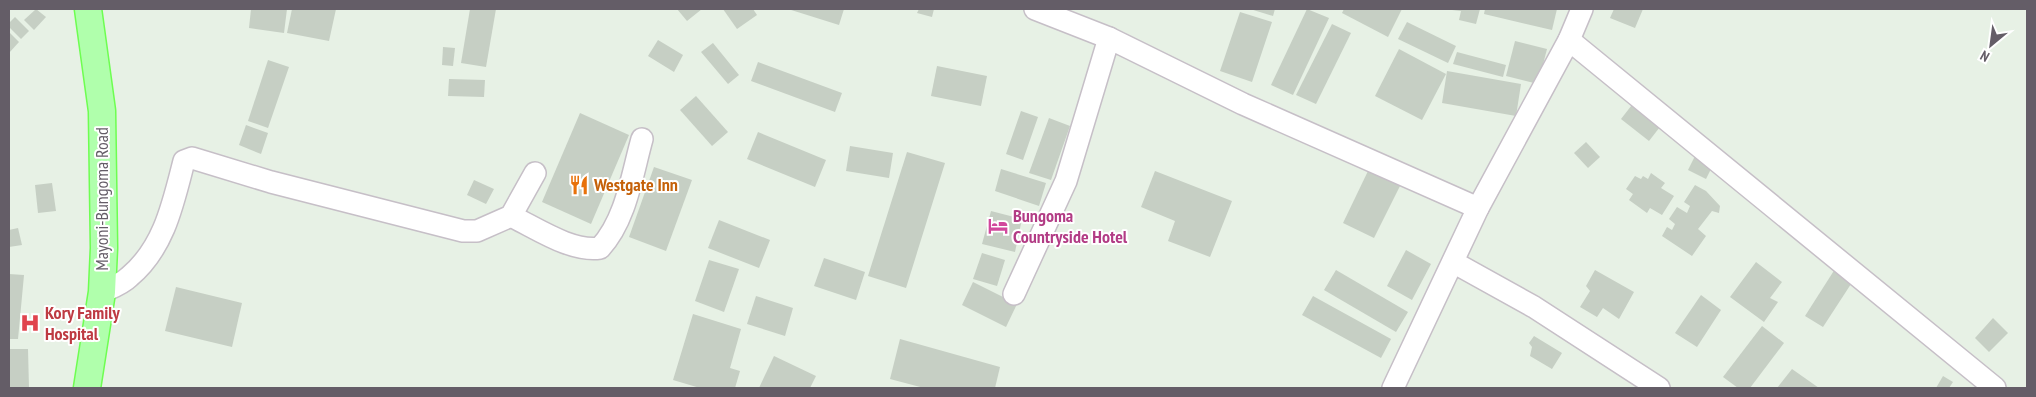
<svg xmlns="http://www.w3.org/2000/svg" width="2036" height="397" font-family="'PT Sans Narrow',sans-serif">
<rect width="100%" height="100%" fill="#e7f1e5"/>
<g fill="#c6cfc4">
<polygon points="36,9 46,17 34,30 24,20"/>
<polygon points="251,9 287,9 284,33 249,28"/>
<polygon points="292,9 336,9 329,41 287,33"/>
<polygon points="470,9 496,9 486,67 461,63"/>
<polygon points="677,9 702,9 687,21"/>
<polygon points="723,9 753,9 757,15 737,29"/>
<polygon points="788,9 844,9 839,25"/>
<polygon points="919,9 934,9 932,17 917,13"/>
<polygon points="1250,9 1275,9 1273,16"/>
<polygon points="1307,9 1329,18 1293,95 1271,85"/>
<polygon points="1344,9 1402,9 1388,37 1342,13"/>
<polygon points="1480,9 1476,24 1459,20 1461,11 1452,10"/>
<polygon points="1485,9 1557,9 1552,30 1484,14"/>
<polygon points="1614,9 1643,9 1635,28 1610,18"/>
<polygon points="1240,12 1272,22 1252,82 1220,71"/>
<polygon points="15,17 29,31 21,39 9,27 9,23"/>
<polygon points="1407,22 1456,46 1448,63 1398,39"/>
<polygon points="1332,24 1351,33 1316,104 1296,95"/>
<polygon points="9,32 19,42 9,53"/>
<polygon points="658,40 683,55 674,72 648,56"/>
<polygon points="1515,41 1547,49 1538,84 1506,76"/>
<polygon points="713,43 739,75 728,84 701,52"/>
<polygon points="443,47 455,48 453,66 442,65"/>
<polygon points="1399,49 1446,74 1422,120 1375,96"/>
<polygon points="1457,52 1506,65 1503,77 1453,64"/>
<polygon points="268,60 289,67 268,128 248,121"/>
<polygon points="758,62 842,93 835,112 751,81"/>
<polygon points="937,66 987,76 981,106 931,96"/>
<polygon points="1447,71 1521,84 1516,116 1442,103"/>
<polygon points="449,79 485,80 484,97 448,96"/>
<polygon points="696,96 728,132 712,146 680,110"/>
<polygon points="1635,101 1663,123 1649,141 1621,119"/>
<polygon points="1021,111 1038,117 1023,160 1006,154"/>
<polygon points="580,113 629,135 591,224 542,202"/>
<polygon points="1049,118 1070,126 1051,180 1029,173"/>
<polygon points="246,125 268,133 261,154 239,145"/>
<polygon points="758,132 826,160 815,187 747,159"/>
<polygon points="1586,142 1600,157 1588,168 1574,153"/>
<polygon points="850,146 893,153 889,178 846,171"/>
<polygon points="907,152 945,163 906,288 868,276"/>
<polygon points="1697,152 1715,161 1706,179 1688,170"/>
<polygon points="654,167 692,180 666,251 629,237"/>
<polygon points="1001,169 1046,183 1039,206 995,191"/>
<polygon points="1155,171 1232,201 1210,257 1168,241 1175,221 1141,207"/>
<polygon points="1368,171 1400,186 1374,238 1343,223"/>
<polygon points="1651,173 1665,183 1661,188 1674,196 1662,215 1650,208 1647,213 1629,200 1633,194 1626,189 1635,176 1641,179 1643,176 1648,179"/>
<polygon points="474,180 494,189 486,204 467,195"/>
<polygon points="52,183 56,211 38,213 35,185"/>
<polygon points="1695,185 1706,191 1720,206 1719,213 1712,211 1698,229 1706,236 1692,256 1662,236 1667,227 1672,230 1675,224 1669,219 1677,207 1687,213 1690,206 1684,202"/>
<polygon points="991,211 1022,219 1015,252 982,244"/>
<polygon points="719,220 770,240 759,268 708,248"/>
<polygon points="18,228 22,245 9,247 9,230"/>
<polygon points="1406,250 1431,264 1412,300 1387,286"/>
<polygon points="982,253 1005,260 997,286 973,279"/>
<polygon points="824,258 865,272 856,300 814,286"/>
<polygon points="709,260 739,269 724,312 695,301"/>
<polygon points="1756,262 1782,282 1770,298 1778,302 1764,322 1730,297"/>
<polygon points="1835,269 1851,284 1823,327 1805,316"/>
<polygon points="1336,270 1408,312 1396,332 1324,290"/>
<polygon points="1595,270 1634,292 1619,319 1603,308 1597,317 1580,307 1590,291 1586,286"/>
<polygon points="9,274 24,275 18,339 9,339"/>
<polygon points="973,282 1017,304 1006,327 962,305"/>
<polygon points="176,287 242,303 232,347 165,331"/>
<polygon points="1701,295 1721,310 1697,347 1675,333"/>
<polygon points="756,296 793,308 785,336 747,324"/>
<polygon points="1313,296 1391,339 1381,358 1302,315"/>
<polygon points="693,314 741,329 730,368 740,371 735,388 700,388 673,380"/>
<polygon points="1993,318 2008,333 1989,352 1975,338"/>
<polygon points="1762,326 1784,343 1750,388 1738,388 1723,377"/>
<polygon points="1534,336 1562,353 1552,369 1530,356 1532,347 1529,343"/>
<polygon points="900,339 1000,367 995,388 924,388 890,379"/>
<polygon points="9,349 28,349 29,388 9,388"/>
<polygon points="774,356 816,376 810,388 759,388"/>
<polygon points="1792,369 1819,388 1777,388"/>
<polygon points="1943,376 1953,382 1949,388 1936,388"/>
</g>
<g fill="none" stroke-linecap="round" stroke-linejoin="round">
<defs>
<g id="minor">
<polyline points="1035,9 1109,38"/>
<polyline points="1569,40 1995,388"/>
<path d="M511 216C538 229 571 252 600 248 626 220 632 175 642 139"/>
<polyline points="1453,262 1534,307 1659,388"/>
<path d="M102 292C111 288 122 284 129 277 164 248 173 204 184 161L192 158 271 182 463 231H477L511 216 535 173"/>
<polyline points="1014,294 1066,181 1109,38 1243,104 1478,208"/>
<polyline points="1393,388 1478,208 1569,40 1582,9"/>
</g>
<polyline id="major" points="87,388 102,292 104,248 102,111 88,9"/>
</defs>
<use href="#minor" stroke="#c6bfc7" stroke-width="24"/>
<use href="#major" stroke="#6efe51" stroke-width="29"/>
<use href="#minor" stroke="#fff" stroke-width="21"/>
<use href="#major" stroke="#b0ffac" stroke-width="26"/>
</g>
<defs>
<symbol id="restaurant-bare" viewBox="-9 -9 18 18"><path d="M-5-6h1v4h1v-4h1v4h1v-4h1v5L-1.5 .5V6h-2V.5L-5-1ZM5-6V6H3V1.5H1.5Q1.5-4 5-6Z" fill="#e8710a" stroke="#fff" stroke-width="2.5" paint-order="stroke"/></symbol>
<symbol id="hotel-bare" viewBox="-9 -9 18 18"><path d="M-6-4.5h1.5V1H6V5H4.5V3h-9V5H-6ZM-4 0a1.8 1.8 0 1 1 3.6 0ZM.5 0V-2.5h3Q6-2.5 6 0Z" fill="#d1479c" stroke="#fff" stroke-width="2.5" paint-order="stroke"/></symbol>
<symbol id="hospital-bare" viewBox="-9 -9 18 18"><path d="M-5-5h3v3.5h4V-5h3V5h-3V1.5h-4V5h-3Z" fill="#e0444e" stroke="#fff" stroke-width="2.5" paint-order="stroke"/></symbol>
</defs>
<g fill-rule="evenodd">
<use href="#restaurant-bare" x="565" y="171" width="28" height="28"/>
<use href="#hotel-bare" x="984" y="212" width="28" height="28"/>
<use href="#hospital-bare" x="16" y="309" width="28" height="28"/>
</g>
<g text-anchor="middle" stroke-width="4" stroke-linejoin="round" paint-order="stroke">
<g font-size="18" font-weight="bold" fill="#c56008" stroke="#fff" text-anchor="start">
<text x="594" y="191">Westgate Inn</text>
</g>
<g font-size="18" fill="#645d67" stroke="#fff">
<text transform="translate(102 199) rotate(-90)" y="6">Mayoni-Bungoma Road</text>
</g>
<g font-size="18" font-weight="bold" fill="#b23c85" stroke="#fff" text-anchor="start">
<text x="1013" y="222">Bungoma<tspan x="1013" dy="21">Countryside Hotel</tspan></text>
</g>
<g font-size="18" font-weight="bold" fill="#be3a42" stroke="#fff" text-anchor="start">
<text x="45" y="319">Kory Family<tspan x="45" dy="21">Hospital</tspan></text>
</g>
</g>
<rect width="2036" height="397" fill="none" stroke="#645d67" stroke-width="20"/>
<g transform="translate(1991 45) rotate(209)" stroke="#ffffff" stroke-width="4" paint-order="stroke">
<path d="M0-4L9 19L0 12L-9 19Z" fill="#645d67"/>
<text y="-8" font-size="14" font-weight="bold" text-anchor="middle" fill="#645d67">N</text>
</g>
</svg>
